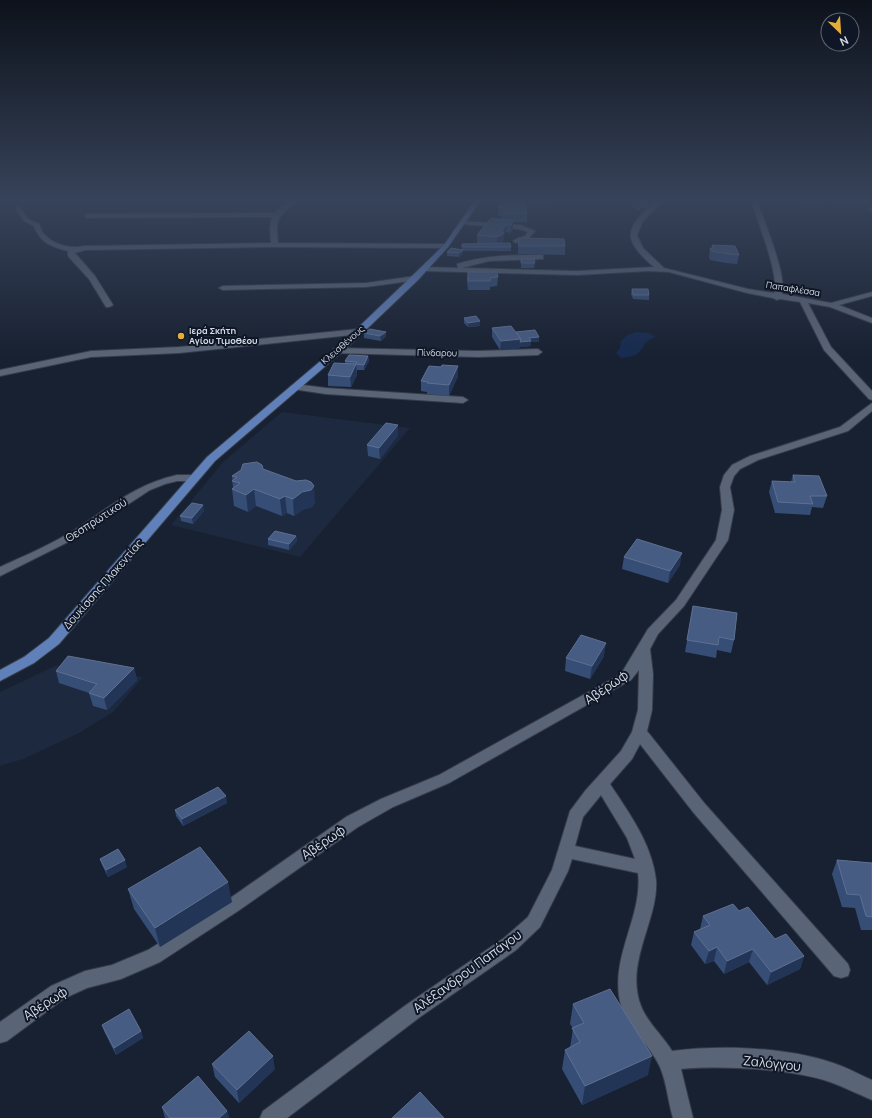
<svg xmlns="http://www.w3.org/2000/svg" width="872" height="1118" font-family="Manrope,sans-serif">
<rect width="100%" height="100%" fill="#182131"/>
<g fill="#1d293e">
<polygon points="282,412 410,428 300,557 171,525 223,462"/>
<polygon points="57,665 143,677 113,712 79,733 23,759 0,766 0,692"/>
</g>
<g fill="#172b50">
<polygon points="830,200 872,200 872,207 831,205"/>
<path d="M637 332 649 333 655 337C642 343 647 344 639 352 635 357 627 357 621 358L616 353 620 348 621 341 628 335Z"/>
</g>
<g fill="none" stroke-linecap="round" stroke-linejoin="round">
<defs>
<g id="minor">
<path d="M290 200H297C279 219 275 214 278 243L446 244 449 246 446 248 275 247 85 250 75 253 95 276 113 305 109 307H106L89 279 68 256V251C52 247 40 243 34 226L24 221 15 208 20 207 28 219 39 224C41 227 42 233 45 235 54 245 72 249 84 246L271 243 270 227 272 217 87 218 84 216 87 214 274 213Z"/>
<path d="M657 200H664L643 221 637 235 643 248 664 268 748 289 774 293C780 275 757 221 751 200H757C764 222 787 274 782 294L831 303 872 292V296L839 305 872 318V323L830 307 808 303 831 347 872 391V400L869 399 824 350 800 302 780 299 777 300 773 298 747 293 669 272 648 271 577 275 424 271 420 269 424 267 458 268 457 264C484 255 512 255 540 255H543V259L489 261 462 268 577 271 654 267C620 238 625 228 657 200Z"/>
<polygon points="871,207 872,207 872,212 868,209"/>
<polygon points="462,221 520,225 535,231 529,238 516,243 513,241 514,240 525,236 528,232 519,229 460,224 460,222"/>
<polygon points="415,276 418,276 418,280 366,287 223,290 219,288 223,286 366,283"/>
<polygon points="358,329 361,330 361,334 179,353 91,357 0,376 0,370 91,351 179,347"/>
<polygon points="336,348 478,351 538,349 542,352 538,355 478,357 333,353 333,349"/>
<polygon points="295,384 326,388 463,397 468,400 463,403 326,394 292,389 290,387"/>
<path d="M872 403V411L848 431 758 460 740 469 734 476 730 487 734 510 728 540 684 606 658 634 650 649 653 674 652 710 647 731 705 804 848 964 850 970 848 976 841 978 834 976 693 812 640 744 632 759 610 784C629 813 652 844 656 880 659 919 624 963 641 1006 647 1022 663 1036 672 1051 721 1045 783 1047 830 1062 844 1066 858 1074 872 1080V1100C858 1094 844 1087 830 1082 792 1069 721 1065 681 1069L693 1118H673C668 1102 667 1083 660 1067 649 1042 623 1026 619 996 613 952 643 914 638 873L572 859 568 871 540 927 516 950 420 1017 287 1118H260L263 1111 406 1005 504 938 528 917 552 870 570 811 585 791 621 751 632 732 638 710 639 670 631 680 449 783 393 807 358 827 238 911 160 962 121 979 87 988 65 998 7 1041 0 1043V1022L51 986 85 971 112 965 148 950 226 901 346 817 381 799 439 775 621 674 648 629 676 600 716 540 722 510 720 487 724 475 732 465 750 456 840 427ZM601 795 627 838 635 859 575 846 583 817Z"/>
<path d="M177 475H194L199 478 194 481H177L165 484 150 490 78 537 0 576V567C24 556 48 546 71 532 108 509 133 485 177 475Z"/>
</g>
<polygon id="major" points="475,200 481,200 448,247 418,280 349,346 215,461 59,644 34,663 0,681 0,670 24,657 49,638 207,457 343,342 412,276 444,245"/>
</defs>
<use href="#minor" stroke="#363c4a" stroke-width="2"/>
<use href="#major" stroke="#363c4a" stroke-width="2"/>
<use href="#minor" fill="#596476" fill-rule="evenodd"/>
<use href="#major" fill="#6080b9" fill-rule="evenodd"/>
</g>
<g fill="#364d76">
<polygon points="505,200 527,214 527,222 513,222 513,230 510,233 506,232 504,235 504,240 502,243 511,247 511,251 463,251 463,254 459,257 447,256 447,252 462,250 462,244 480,243 477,243 477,235 502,219 502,216 498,216 498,205 505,205"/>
<polygon points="527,200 548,200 548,204 528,204"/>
<polygon points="631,200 647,200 649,204 648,208 641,208 640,210 635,210 630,201"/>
<polygon points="797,200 821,200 820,204 797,202"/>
<polygon points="518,238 565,246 565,255 518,254"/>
<polygon points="712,245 739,255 737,264 726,263 710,260 709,257 710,248 712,248"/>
<polygon points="521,259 535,263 534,268 521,268"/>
<polygon points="468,272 498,277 497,286 490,287 490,290 468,290 467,281"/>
<polygon points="632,289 649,295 649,300 633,299 631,294"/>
<polygon points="464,318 480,326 468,327 464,323"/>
<polygon points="492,328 539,337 539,342 531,342 531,346 520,347 520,348 500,350 492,337"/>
<polygon points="364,333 386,336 381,341 364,338"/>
<polygon points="368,356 369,361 364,370 357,370 357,375 351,387 328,386 328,375 345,364 345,361"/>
<polygon points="458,376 449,396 427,394 427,392 421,391 421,381"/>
<polygon points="398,425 398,435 380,459 368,456 367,445"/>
<polygon points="263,469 315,503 312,507 304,509 294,516 287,513 282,516 256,506 248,512 234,506 232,489 233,489 232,476"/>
<polygon points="793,475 827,496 823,508 812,507 810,515 775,513 769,492 772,481 791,482"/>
<polygon points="204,511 193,524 181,521 180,516"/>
<polygon points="296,536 297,541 289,550 268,545 268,539"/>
<polygon points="624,557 680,565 668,583 622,569"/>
<polygon points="693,606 734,640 731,653 717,650 716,658 685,652"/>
<polygon points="604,656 590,679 565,671 566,658"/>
<polygon points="134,668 137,680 107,710 93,706 89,693 59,683 56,671"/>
<polygon points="227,803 183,826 176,816 175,810"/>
<polygon points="100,859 127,867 108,877 102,865"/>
<polygon points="837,860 872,863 872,930 861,930 855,908 842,907 832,874"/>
<polygon points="128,889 232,902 160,947 134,909"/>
<polygon points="739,911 775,939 804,956 800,969 767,985 749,962 724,974 714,961 705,964 691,945 694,932 700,929 703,916"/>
<polygon points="573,1004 648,1075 582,1105 562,1069 565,1050 570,1048 573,1028 570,1024"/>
<polygon points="102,1025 141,1031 143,1038 116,1055 104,1031"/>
<polygon points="212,1064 275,1069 239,1103 215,1077"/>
<polygon points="162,1107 227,1111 229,1118 165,1118"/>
</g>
<g fill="#233556">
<polygon points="513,221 513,230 510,233 511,225"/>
<polygon points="507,224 506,232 504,235 504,240 502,243 497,245 497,237"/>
<polygon points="463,250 463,254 459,257 459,253"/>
<polygon points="480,321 480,326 468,327 468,323"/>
<polygon points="386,332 386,336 381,341 380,336"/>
<polygon points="539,337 539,342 531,342 531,346 520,347 520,348 500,350 501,341"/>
<polygon points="368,356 369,361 364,370 364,365"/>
<polygon points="356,364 357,375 351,387 350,377"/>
<polygon points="458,366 458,376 449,396 449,385"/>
<polygon points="398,425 398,435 380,459 379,448"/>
<polygon points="314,486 315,503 312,507 304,509 294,516 293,499 302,492"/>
<polygon points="254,489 256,506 248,512 246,495"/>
<polygon points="285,496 287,513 282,516 280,499"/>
<polygon points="203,505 204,511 193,524 192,518"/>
<polygon points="296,536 297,541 289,550 289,544"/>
<polygon points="682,553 680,565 668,583 670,571"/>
<polygon points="606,643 604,656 590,679 592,666"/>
<polygon points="134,668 137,680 107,710 104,698"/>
<polygon points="226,796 227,803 183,826 182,819"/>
<polygon points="125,860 127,867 108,877 106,870"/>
<polygon points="228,882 232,902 160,947 155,928"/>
<polygon points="717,947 714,961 705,964 709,951"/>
<polygon points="753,949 749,962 724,974 727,961"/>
<polygon points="804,956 800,969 767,985 771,972"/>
<polygon points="141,1031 143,1038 116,1055 114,1048"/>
<polygon points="273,1056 275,1069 239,1103 237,1090"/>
<polygon points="652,1056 648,1075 582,1105 585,1086"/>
<polygon points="227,1111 229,1118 219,1118"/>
</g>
<g fill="#475c83" stroke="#5e7092">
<polygon points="505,200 525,200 527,214 503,214 502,208 498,208 498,205 506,205"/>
<polygon points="632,200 647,200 649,204 640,204 641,206 635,206"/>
<polygon points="491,218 510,220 509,221 513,221 511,225 507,224 501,232 504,232 502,235 497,237 477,235"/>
<polygon points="518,238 564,239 565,246 519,246"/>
<polygon points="510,243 511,247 462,247 462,244"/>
<polygon points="712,245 735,246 739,255 728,254 711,251 710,248 713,248"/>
<polygon points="451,248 463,250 459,253 447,252"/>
<polygon points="521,259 534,259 535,263 521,263"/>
<polygon points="468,272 497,272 498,277 490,278 490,281 468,281"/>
<polygon points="632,289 648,289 649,295 633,295"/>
<polygon points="476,316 480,321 468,323 464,318"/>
<polygon points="511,326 521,339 501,341 492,328"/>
<polygon points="370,329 386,332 380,336 364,333"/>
<polygon points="535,330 539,337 529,338 531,341 520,342 521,339 516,332"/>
<polygon points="349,355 368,356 364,365 356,364 357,362 345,361"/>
<polygon points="334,363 356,364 350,377 328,375"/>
<polygon points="442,365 458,366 449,385 427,383 428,382 421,381 429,366 441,367"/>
<polygon points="386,423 398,425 379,448 367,445"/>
<polygon points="257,462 262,465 263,469 296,481 306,480 311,482 314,486 311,490 302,492 293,499 285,496 280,499 254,489 246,495 232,489 240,483 232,481 237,477 232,476 241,470 243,464"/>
<polygon points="793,475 819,476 827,496 810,496 813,504 778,502 772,481 795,482"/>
<polygon points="192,503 203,505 192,518 180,516"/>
<polygon points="275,531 296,536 289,544 268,539"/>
<polygon points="637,539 682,553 670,571 624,557"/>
<polygon points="693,606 737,613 734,640 719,637 718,645 687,640"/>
<polygon points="581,635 606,643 592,666 566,658"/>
<polygon points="68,656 134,668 104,698 89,693 97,684 56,671"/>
<polygon points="218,787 226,796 182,819 175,810"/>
<polygon points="200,847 228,882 155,928 128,889"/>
<polygon points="118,849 125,860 106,870 100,859"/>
<polygon points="837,860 872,863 872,917 866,916 860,895 847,894"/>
<polygon points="733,904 739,911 748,907 775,939 786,934 804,956 771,972 753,949 727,961 717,947 709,951 694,932 710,925 703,916"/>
<polygon points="610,989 652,1056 585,1086 565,1050 580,1042 572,1028 584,1023 573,1004"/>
<polygon points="129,1009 141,1031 114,1048 102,1025"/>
<polygon points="249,1031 273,1056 237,1090 212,1064"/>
<polygon points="198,1076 227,1111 219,1118 170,1118 162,1107"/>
<polygon points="420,1092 444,1118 392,1118"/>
</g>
<linearGradient id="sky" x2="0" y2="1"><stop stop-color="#0d121b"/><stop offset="0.56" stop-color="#37435a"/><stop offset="1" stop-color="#37435a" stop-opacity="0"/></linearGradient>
<rect width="872" height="357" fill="url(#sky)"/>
<circle fill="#e6ad36" stroke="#0f1726" stroke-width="1.5" cx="181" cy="336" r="4"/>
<g text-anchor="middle" stroke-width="4" stroke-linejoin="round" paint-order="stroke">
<g font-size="9" fill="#d6dce7" stroke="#0f1726">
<text transform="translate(793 289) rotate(9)" y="3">Παπαφλέσσα</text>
<text transform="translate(343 345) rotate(-41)" y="3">Κλεισθένους</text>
<text transform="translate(437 353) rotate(1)" y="3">Πίνδαρου</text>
</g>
<g font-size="9" font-weight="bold" fill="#d6dce7" stroke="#0f1726" text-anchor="start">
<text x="189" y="334">Ιερά Σκήτη<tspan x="189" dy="10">Αγίου Τιμοθέου</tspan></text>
</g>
<g font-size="11" fill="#d6dce7" stroke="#0f1726">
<text transform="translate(96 520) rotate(-33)" y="4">Θεσπρωτικού</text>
<text transform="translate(103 584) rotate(-49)" y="4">Δουκίσσης Πλακεντίας</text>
</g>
<g font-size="13" fill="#d6dce7" stroke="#0f1726">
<text transform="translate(606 687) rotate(-34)" y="5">Αβέρωφ</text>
<text transform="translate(323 842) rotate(-34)" y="5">Αβέρωφ</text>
<text transform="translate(467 971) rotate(-36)" y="5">Αλέξανδρου Παπάγου</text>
<text transform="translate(45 1003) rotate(-33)" y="5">Αβέρωφ</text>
<text transform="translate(772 1063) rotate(6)" y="5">Ζαλόγγου</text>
</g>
</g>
<g transform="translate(840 32) rotate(155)"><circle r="19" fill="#0f1726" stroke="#5f6673"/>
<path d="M0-3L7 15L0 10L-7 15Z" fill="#e6ad36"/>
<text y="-6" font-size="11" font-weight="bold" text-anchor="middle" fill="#d6dce7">N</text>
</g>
</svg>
